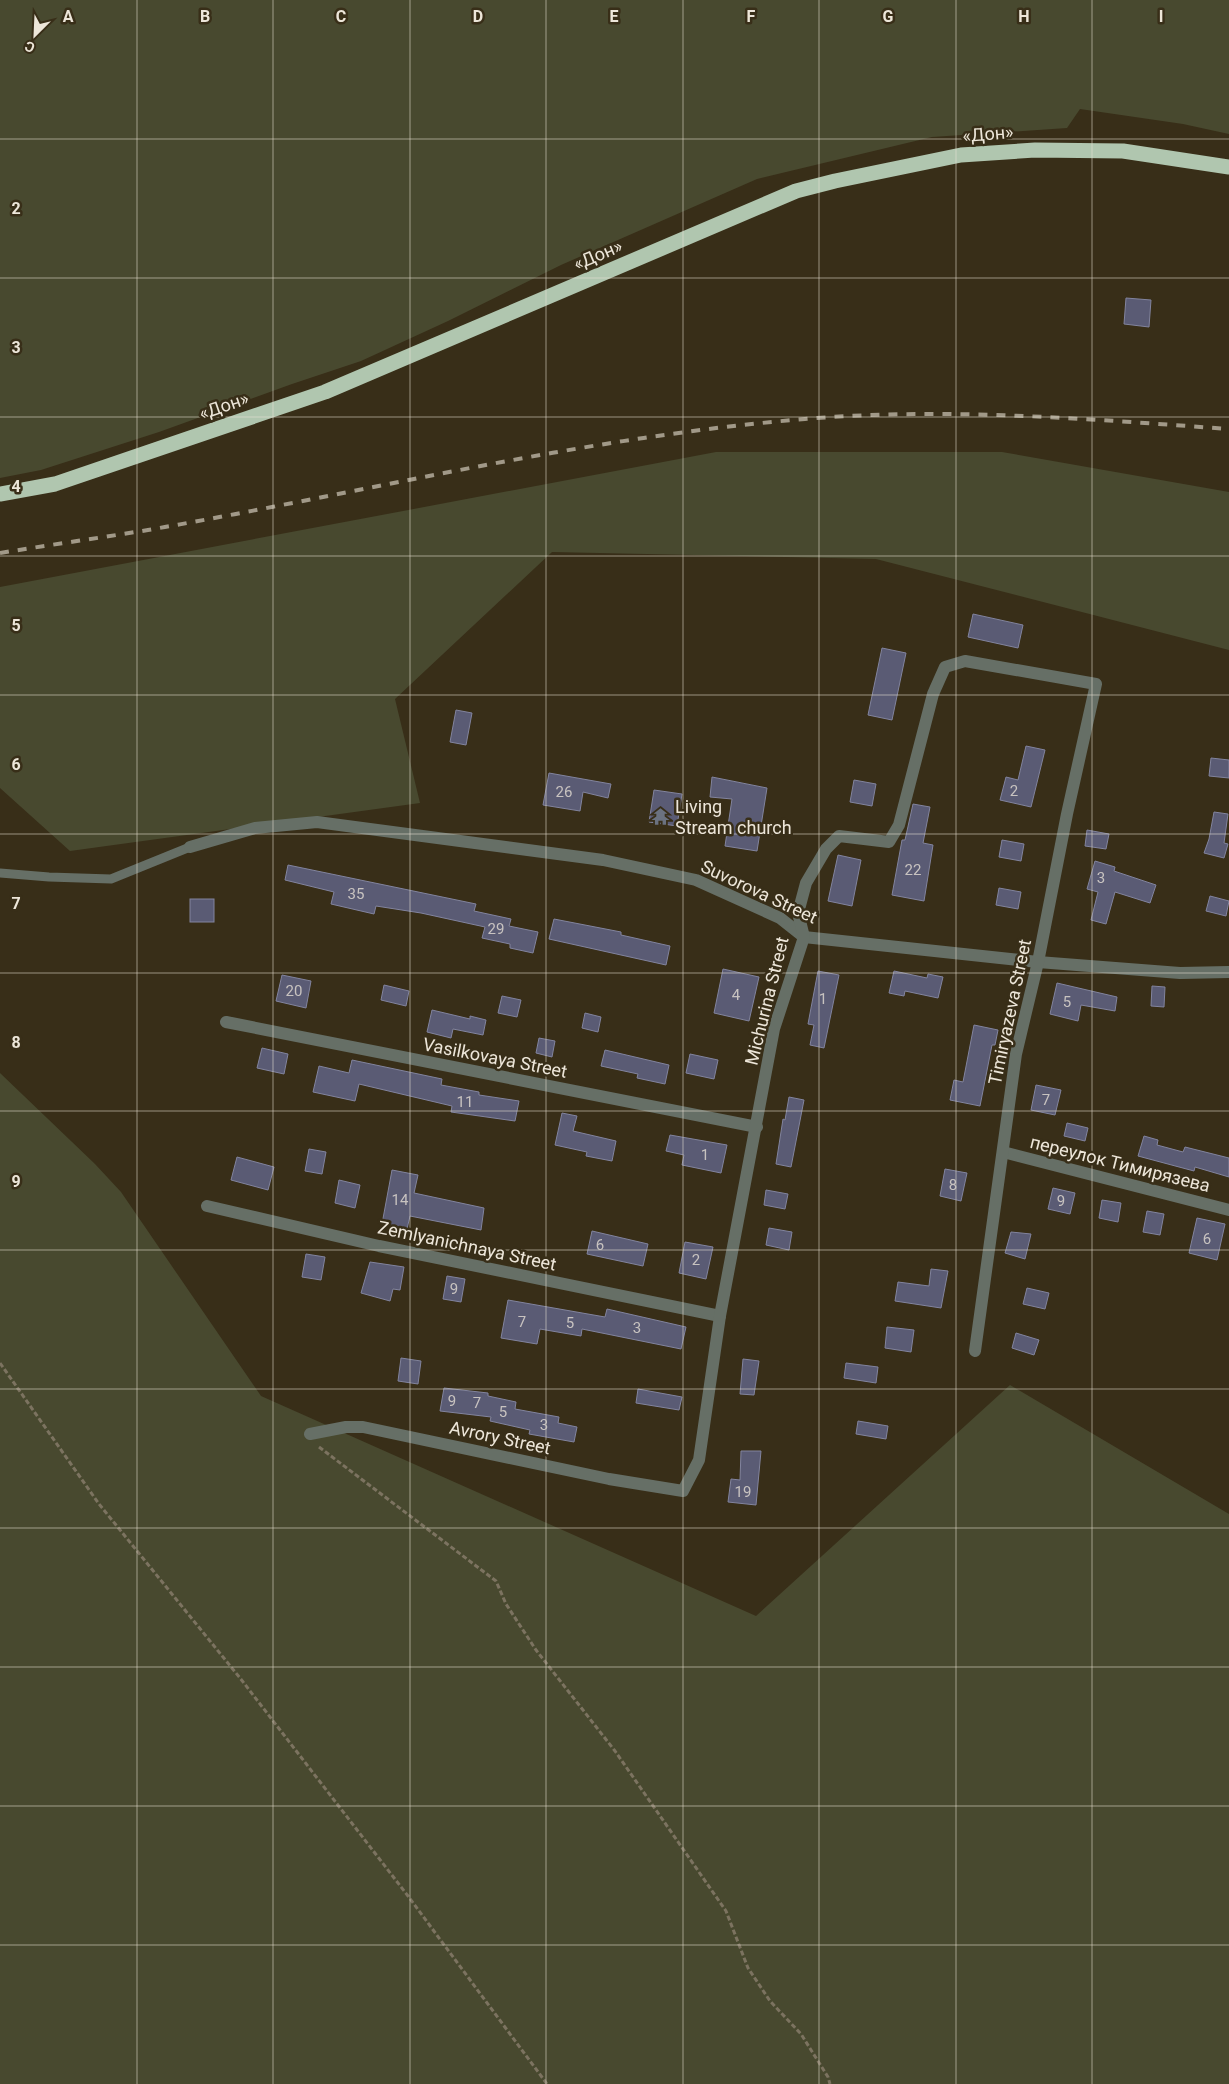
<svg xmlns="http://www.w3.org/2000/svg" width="1229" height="2084" font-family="Roboto,sans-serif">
<rect width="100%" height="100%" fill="#382e18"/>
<g fill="#48492f">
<polygon points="0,0 1229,0 1229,134 1183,124 1080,109 1067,128 932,137 757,179 561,265 448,321 361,361 292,384 159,432 41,470 0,478"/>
<polygon points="716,452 1002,452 1229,492 1229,650 876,559 552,552 395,699 420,803 70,851 0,788 0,587"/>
<polygon points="0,1073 95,1164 121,1192 261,1396 756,1616 1010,1385 1229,1514 1229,2084 0,2084"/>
</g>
<g fill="#5a5b74" stroke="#82849e">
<polygon points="1126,298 1151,300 1149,327 1124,324"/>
<polygon points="973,614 1023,625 1018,648 968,637"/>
<polygon points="882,648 906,653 892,720 868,715"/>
<polygon points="456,710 472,713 466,745 450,742"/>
<polygon points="1026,746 1045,750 1031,807 1000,800 1006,777 1018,780"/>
<polygon points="1211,758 1229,760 1229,778 1209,776"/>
<polygon points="549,773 611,784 608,798 583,792 580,811 543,805"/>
<polygon points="712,777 767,788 757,851 725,846 732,799 710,797"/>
<polygon points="854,780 876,784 872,806 850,802"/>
<polygon points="654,790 682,794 677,826 649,822"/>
<polygon points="913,804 930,807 923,843 933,845 924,901 892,895 902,840 905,840"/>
<polygon points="1214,812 1228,814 1224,843 1228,844 1224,858 1204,853 1209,839"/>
<polygon points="1087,830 1109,834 1106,849 1085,846"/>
<polygon points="1002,840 1024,844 1021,861 999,857"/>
<polygon points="838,855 861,860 852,906 828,901"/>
<polygon points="1095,861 1115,867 1114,871 1156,885 1150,903 1115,892 1106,924 1091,920 1098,892 1087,889"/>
<polygon points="288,865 476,904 474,911 511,919 509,926 538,932 533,953 510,948 510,944 482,938 485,927 421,913 376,906 374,914 331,904 334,892 285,880"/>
<polygon points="999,888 1021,892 1018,909 996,905"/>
<polygon points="1210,896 1229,901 1226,916 1206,911"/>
<rect x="190" y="899" width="24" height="23"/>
<polygon points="554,919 621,932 621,935 670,946 666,965 549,939"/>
<polygon points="723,969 759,977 749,1021 714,1013"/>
<polygon points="818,971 839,975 824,1048 810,1045 814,1025 808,1024"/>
<polygon points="894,971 927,978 928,974 943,977 938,998 905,991 904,996 889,993"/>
<polygon points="282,975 311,981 306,1008 276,1001"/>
<polygon points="1057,983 1117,997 1115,1011 1081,1005 1078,1021 1050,1014"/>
<polygon points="384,985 409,991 406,1006 381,1000"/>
<polygon points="1152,986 1165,987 1164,1007 1151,1006"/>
<polygon points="502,996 521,1000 517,1017 498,1013"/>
<polygon points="432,1010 470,1019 470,1016 486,1020 483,1035 453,1029 451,1038 427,1032"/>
<polygon points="585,1013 601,1017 598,1032 582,1028"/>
<polygon points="974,1025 998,1030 995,1045 992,1045 980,1106 950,1100 954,1080 963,1082"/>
<polygon points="539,1038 555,1041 552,1057 536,1053"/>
<polygon points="262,1048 288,1054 284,1074 257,1068"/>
<polygon points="605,1050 669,1065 665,1084 637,1078 638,1074 601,1066"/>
<polygon points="690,1054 718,1060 714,1079 686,1073"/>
<polygon points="352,1060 442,1079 441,1085 479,1092 479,1095 519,1101 515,1121 451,1112 452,1106 359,1084 355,1101 313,1092 319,1066 349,1073"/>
<polygon points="1036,1085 1061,1090 1055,1115 1031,1110"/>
<polygon points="789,1097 804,1100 791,1167 776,1164 783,1119 785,1120"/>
<polygon points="562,1113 577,1116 573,1131 616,1141 612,1161 586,1156 587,1152 555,1145"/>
<polygon points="1067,1123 1088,1128 1085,1141 1064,1136"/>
<polygon points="670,1135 727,1145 721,1173 682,1165 684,1155 666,1151"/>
<polygon points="1144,1136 1158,1140 1157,1145 1183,1152 1185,1147 1229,1158 1229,1177 1195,1167 1194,1171 1138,1156"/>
<polygon points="309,1149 326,1152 322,1174 305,1171"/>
<polygon points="237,1157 274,1167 268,1190 231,1180"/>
<polygon points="945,1169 967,1173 961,1201 940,1196"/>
<polygon points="392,1170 418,1175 414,1193 484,1208 481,1230 410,1216 407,1229 382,1224"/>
<polygon points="339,1180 360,1185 355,1208 335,1203"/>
<polygon points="1053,1188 1075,1193 1070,1214 1048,1209"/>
<polygon points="766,1190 788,1194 785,1209 764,1205"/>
<polygon points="1102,1200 1121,1203 1118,1222 1099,1218"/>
<polygon points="1147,1211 1164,1214 1160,1235 1143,1232"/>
<polygon points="1197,1218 1225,1224 1217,1260 1189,1253"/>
<polygon points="769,1228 792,1232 789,1250 766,1245"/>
<polygon points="592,1231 648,1244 643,1266 587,1254"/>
<polygon points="1011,1232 1031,1234 1025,1259 1005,1253"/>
<polygon points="685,1242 713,1247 706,1279 679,1273"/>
<polygon points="306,1254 325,1257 321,1280 302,1277"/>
<polygon points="370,1262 404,1267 400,1290 393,1289 390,1301 361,1293"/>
<polygon points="931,1269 948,1271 941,1308 895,1301 898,1282 929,1286"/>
<polygon points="447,1276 465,1279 461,1302 443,1299"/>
<polygon points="1027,1288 1049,1293 1045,1309 1023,1304"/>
<polygon points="508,1300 605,1317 607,1309 686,1327 681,1349 582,1329 581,1336 540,1329 537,1344 501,1338"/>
<polygon points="887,1327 914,1330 911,1352 885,1348"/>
<polygon points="1016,1333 1039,1340 1034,1355 1012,1348"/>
<polygon points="401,1358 421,1361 418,1384 398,1381"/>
<polygon points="743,1359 759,1361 754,1395 740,1394"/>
<polygon points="846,1363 878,1367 876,1383 844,1378"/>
<polygon points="444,1388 488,1393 488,1396 516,1402 515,1409 559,1417 558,1423 577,1427 574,1442 529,1434 530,1430 490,1421 491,1417 440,1411"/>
<polygon points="638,1389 682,1397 679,1410 636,1403"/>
<polygon points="858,1421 888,1426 886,1439 856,1434"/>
<polygon points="741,1451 761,1451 756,1505 728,1502 731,1479 740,1480"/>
</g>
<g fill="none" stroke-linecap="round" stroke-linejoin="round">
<g stroke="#7c7360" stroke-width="3" stroke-dasharray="5 2.5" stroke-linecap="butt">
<polyline points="0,1363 99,1504 240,1678 408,1896 547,2084"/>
<polyline points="319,1447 496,1581 506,1604 536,1650 615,1751 726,1911 748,1968 770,2001 801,2034 828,2077 830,2084"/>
</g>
<polyline stroke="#666f66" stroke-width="9" points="0,873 49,877 111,879 190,847"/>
<g stroke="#666f66" stroke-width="12">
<polyline points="190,847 255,828 317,822 603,860 696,880 780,918 804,937 1038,962 1180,973 1229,972"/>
<polyline points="226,1022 757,1127"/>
<polyline points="1003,1152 1229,1210"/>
<polyline points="207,1206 379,1246 720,1316"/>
<polyline points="310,1434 346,1427 363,1427 609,1479 683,1491 699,1460 720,1316 774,1029 804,937 798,913 806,883 826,849 839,836 889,842 899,825 933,694 945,667 965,661 1096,684 1067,814 1038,962 1016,1054 975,1351"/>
</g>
<polyline stroke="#b0c6af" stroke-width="15" points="0,494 55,484 325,392 796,191 835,181 961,155 1035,150 1123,151 1229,167"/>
<path stroke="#a19988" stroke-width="4" stroke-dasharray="9 9" stroke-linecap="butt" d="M0 553C49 545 99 538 148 530 367 492 583 437 805 419 946 407 1089 419 1229 429"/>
</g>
<path fill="none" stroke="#ede6d9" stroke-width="1" stroke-opacity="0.55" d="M137 0V2084M273 0V2084M410 0V2084M546 0V2084M683 0V2084M819 0V2084M956 0V2084M1092 0V2084M0 139H1229M0 278H1229M0 417H1229M0 556H1229M0 695H1229M0 834H1229M0 973H1229M0 1111H1229M0 1250H1229M0 1389H1229M0 1528H1229M0 1667H1229M0 1806H1229M0 1945H1229"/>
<defs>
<symbol id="temple-bare" viewBox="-9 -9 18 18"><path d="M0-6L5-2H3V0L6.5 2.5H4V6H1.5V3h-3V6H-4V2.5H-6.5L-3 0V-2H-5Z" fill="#6b7280" stroke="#382e18" stroke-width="2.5" paint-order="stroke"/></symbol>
</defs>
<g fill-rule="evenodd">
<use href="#temple-bare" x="648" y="804" width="25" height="25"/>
</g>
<g text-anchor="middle" stroke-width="5" stroke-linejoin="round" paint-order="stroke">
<g font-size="15" fill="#c8c3c0">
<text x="1014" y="796">2</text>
<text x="564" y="797">26</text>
<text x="913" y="875">22</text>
<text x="1101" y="883">3</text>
<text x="356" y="899">35</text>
<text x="496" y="934">29</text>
<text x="294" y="996">20</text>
<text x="736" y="1000">4</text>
<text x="823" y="1004">1</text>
<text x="1067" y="1007">5</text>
<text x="1046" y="1105">7</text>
<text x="465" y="1107">11</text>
<text x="705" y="1160">1</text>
<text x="953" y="1190">8</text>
<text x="400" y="1205">14</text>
<text x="1061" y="1206">9</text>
<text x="1207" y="1244">6</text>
<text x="600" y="1250">6</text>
<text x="696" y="1265">2</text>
<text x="454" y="1294">9</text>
<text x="522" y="1327">7</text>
<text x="570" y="1328">5</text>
<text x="637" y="1333">3</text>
<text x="452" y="1406">9</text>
<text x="477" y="1408">7</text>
<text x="503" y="1417">5</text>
<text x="544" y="1430">3</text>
<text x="743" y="1497">19</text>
</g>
<g font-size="18" fill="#ede6d9" stroke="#382e18">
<text transform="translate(988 134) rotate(-5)" y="6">«Дон»</text>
<text transform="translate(598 255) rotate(-23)" y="6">«Дон»</text>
<text transform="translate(224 406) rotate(-19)" y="6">«Дон»</text>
<text transform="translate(759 892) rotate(25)" y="6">Suvorova Street</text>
<text transform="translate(767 1001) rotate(-76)" y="6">Michurina Street</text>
<text transform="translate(1010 1012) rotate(-78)" y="6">Timiryazeva Street</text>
<text transform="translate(495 1058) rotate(11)" y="6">Vasilkovaya Street</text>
<text transform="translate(1120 1164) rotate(14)" y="6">переулок Тимирязева</text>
<text transform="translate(467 1246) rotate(12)" y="6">Zemlyanichnaya Street</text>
<text transform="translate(500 1438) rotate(12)" y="6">Avrory Street</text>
</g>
<g font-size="18" fill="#ede6d9" stroke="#382e18" text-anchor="start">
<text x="675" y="813">Living<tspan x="675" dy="21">Stream church</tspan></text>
</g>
</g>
<g font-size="16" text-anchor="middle" font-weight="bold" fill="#ede6d9" stroke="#382e18" stroke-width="5" stroke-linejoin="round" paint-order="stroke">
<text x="68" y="22">A</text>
<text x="205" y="22">B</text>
<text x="341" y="22">C</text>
<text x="478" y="22">D</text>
<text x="614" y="22">E</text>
<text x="751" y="22">F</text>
<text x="888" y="22">G</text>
<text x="1024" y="22">H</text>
<text x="1161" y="22">I</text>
<text x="16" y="214">2</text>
<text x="16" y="353">3</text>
<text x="16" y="492">4</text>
<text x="16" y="631">5</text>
<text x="16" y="770">6</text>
<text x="16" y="909">7</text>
<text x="16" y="1048">8</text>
<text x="16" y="1187">9</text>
</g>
<g transform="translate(35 35) rotate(204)" stroke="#382e18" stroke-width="4" paint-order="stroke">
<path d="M0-4L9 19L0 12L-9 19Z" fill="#ede6d9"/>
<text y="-8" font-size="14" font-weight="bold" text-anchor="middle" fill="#ede6d9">С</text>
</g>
</svg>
